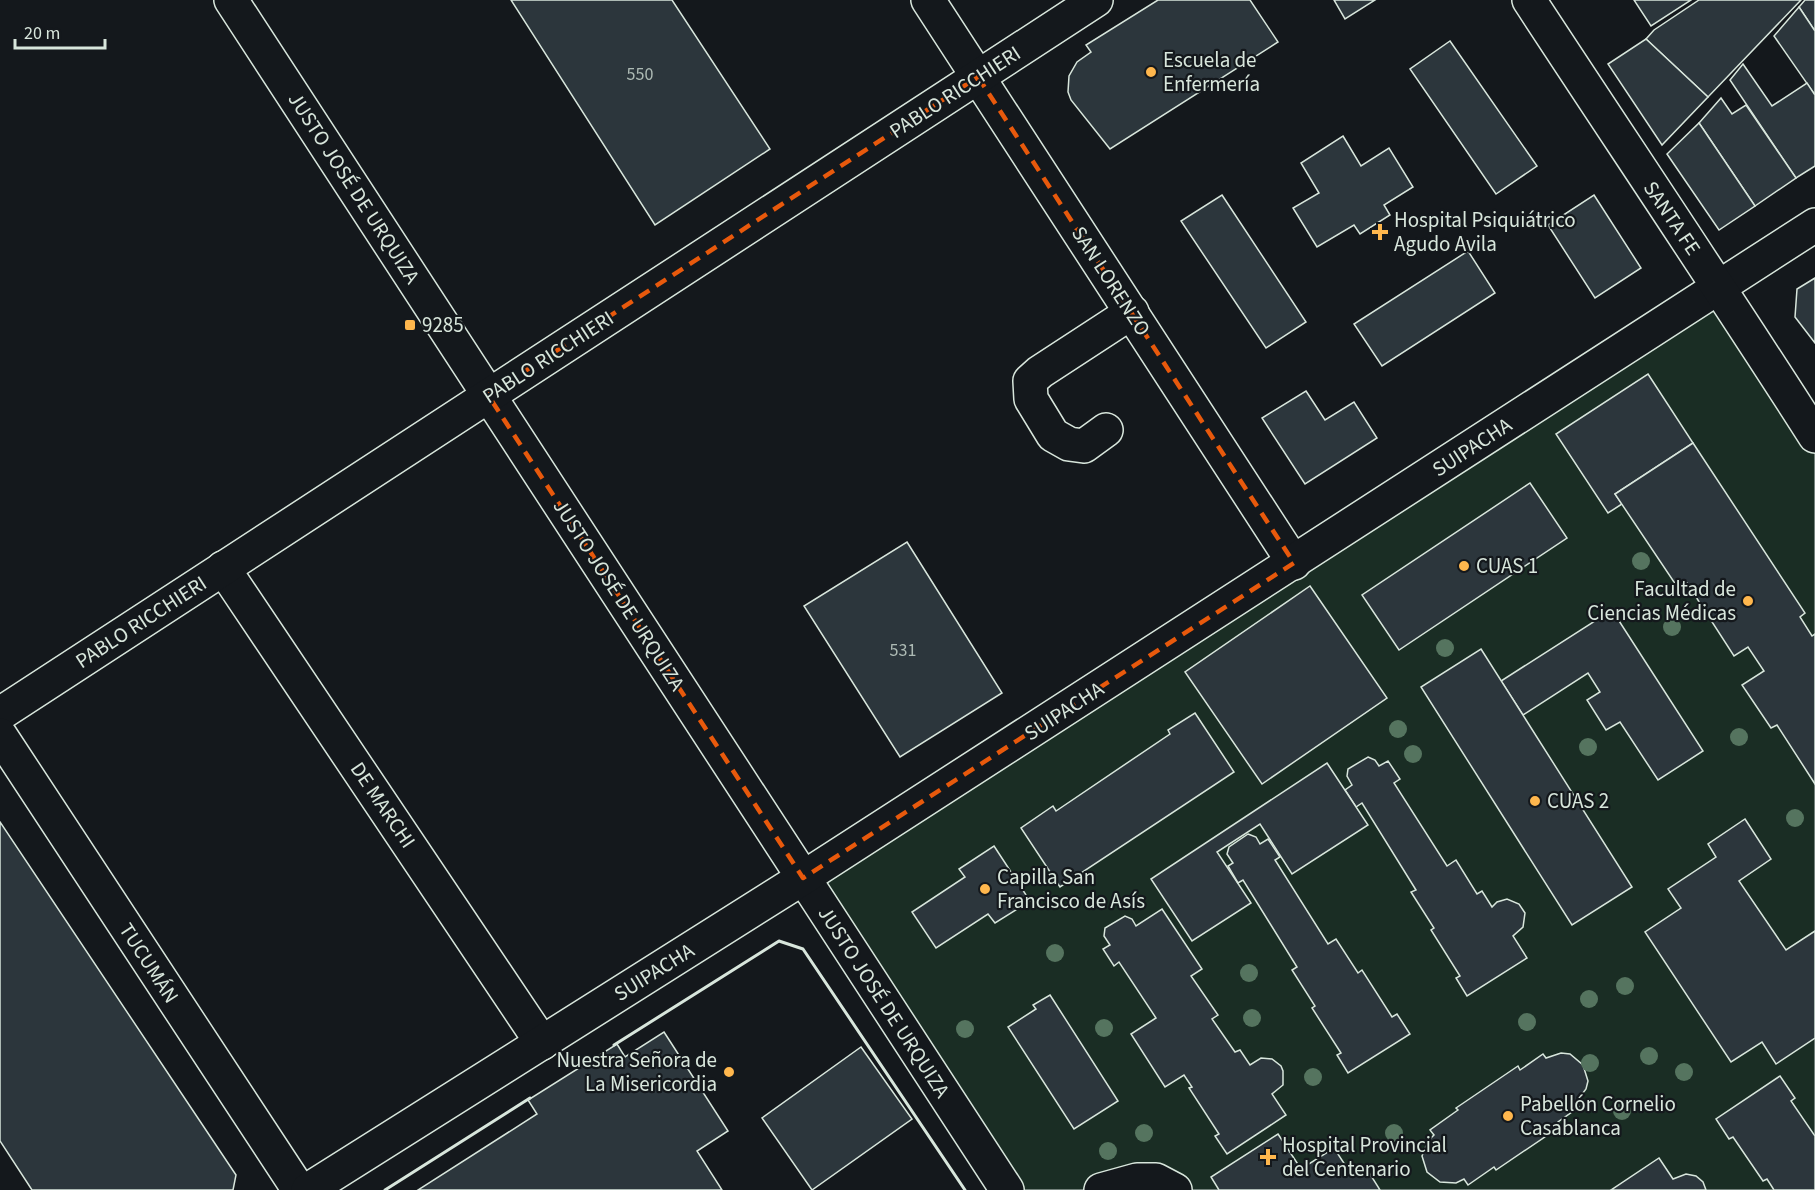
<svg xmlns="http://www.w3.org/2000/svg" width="1815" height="1190" font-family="'Source Sans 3',sans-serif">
<rect width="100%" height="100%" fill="#14181c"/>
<polygon fill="#1a2d24" stroke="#939e99" stroke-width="1.5" points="1719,286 1815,436 1815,1190 1007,1190 803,878"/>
<g fill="#2c363c" stroke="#d8e6dc" stroke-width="1.5">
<polygon points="511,0 672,0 770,149 655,225"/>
<polygon points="1158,0 1250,0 1278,42 1110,149 1071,100 1068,92 1069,76 1077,62 1091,52 1086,45"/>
<polygon points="1334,0 1375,0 1345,19"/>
<polygon points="1634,0 1691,0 1651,26"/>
<polygon points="1699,0 1801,0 1708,97 1646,39 1654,30"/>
<polygon points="1805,0 1815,0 1815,31 1799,7"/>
<polygon points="1799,7 1815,31 1815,95 1774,36"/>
<polygon points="1646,39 1708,97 1662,145 1608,64"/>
<polygon points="1450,41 1537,166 1496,194 1410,69"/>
<polygon points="1743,64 1772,106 1807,83 1815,95 1815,166 1796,178 1730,80"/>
<polygon points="1721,98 1732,114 1746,105 1796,178 1755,206 1699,123"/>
<polygon points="1699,123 1755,206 1719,230 1667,154"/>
<polygon points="1343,136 1361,166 1389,148 1413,187 1384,205 1390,215 1360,234 1354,225 1317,247 1293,208 1319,193 1301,163"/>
<polygon points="1222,195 1306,322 1266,348 1181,221"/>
<polygon points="1594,195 1641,268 1595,298 1548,225"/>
<polygon points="1468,251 1495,293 1382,366 1354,324"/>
<polygon points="1815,278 1815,343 1795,317 1797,289"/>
<polygon points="1648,374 1693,443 1615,494 1622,504 1608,513 1556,434"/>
<polygon points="1306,391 1325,420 1354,402 1377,438 1305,484 1262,418"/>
<polygon points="1693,443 1805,613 1800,617 1812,636 1815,634 1815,784 1777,725 1771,728 1742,685 1764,671 1748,647 1734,656 1687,583 1678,588 1615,494"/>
<polygon points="1530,483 1567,538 1399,650 1362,595"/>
<polygon points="907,542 1002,693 900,757 804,606"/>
<polygon points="1310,586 1387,698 1262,784 1185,672"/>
<polygon points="1612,610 1703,751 1658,780 1620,722 1606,730 1587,700 1600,692 1588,673 1523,715 1501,681"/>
<polygon points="1481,649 1632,887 1572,925 1421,687"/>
<polygon points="1195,713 1234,772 1060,887 1021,828 1053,806 1056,811 1170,734 1168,730"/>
<polygon points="1368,757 1375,760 1379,766 1388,761 1400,779 1394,783 1447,866 1456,860 1477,894 1482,891 1492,907 1497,902 1507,899 1519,904 1525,913 1523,927 1513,936 1527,958 1467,996 1456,978 1460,976 1431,930 1434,928 1411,892 1416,890 1362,803 1356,807 1345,790 1352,785 1347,776 1348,769"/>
<polygon points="1327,763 1368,825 1292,874 1260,824 1217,852 1251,903 1192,941 1151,879"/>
<polygon points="1745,819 1771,859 1739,881 1786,950 1815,931 1815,1038 1776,1064 1762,1042 1731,1062 1645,932 1681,908 1668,889 1716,857 1708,844"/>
<polygon points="0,822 236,1175 233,1190 32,1190 0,1141"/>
<polygon points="1248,834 1256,837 1260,844 1268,839 1280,857 1275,860 1328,944 1336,939 1358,973 1362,970 1392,1017 1397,1014 1410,1034 1348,1073 1337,1055 1341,1053 1312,1008 1315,1006 1292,970 1297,967 1243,880 1238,883 1228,866 1233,863 1227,854 1229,847"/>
<polygon points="994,846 1030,901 995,923 988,914 936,948 912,912 965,877 959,869"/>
<polygon points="1162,909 1202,969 1191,976 1218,1015 1212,1019 1235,1052 1240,1050 1250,1065 1261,1058 1272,1059 1281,1066 1283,1071 1283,1085 1272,1094 1286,1115 1227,1154 1215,1136 1219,1134 1189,1088 1192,1087 1184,1075 1165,1087 1131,1034 1156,1018 1119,962 1114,966 1103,949 1110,945 1104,936 1105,928 1125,916 1132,919 1136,926"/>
<polygon points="1050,995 1118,1101 1074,1129 1008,1027 1036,1009 1033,1005"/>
<polygon points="664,1032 728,1131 697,1151 722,1190 418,1190 537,1114 528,1100 617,1044 625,1057"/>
<polygon points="861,1047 912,1119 812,1190 762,1118"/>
<polygon points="1561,1053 1570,1054 1583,1065 1588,1081 1586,1089 1576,1102 1579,1107 1558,1122 1561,1126 1496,1170 1494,1167 1468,1185 1464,1179 1456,1183 1440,1182 1427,1172 1422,1156 1428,1141 1434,1135 1430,1130 1458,1110 1456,1108 1518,1066 1520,1070 1543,1054 1546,1058"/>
<polygon points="1780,1076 1795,1098 1791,1101 1815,1136 1815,1190 1774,1190 1767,1179 1763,1181 1733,1137 1729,1139 1716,1119"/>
<polygon points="1278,1134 1301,1169 1334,1148 1351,1174 1365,1166 1380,1190 1219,1190 1211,1177"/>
<polygon points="1659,1158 1673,1179 1686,1174 1696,1176 1703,1182 1706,1190 1611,1190"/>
</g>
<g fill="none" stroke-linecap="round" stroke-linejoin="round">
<defs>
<g id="minor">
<polyline points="231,0 1007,1190"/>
<polyline points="928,0 1294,563"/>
<polyline points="1106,430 1084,446 1069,444 1053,435 1031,399 1030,381 1040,372 1132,312"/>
<polyline points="223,568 542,1043"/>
<polyline points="0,714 1096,0"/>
<polyline points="0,735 299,1190"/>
<polyline points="308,1190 803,878 1815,225"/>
<polyline points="1101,1190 1137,1180 1156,1180 1175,1190"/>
</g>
<path id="major" d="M1529 0C1624 145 1721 289 1815 436"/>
</defs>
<use href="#minor" stroke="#d8e6dc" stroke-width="36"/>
<use href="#major" stroke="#d8e6dc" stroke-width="36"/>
<use href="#minor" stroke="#14181c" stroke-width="33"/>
<use href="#major" stroke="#14181c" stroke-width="33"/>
<g stroke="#d8e6dc" stroke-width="3">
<polyline points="614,1045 779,941 803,949 965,1190"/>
<polyline points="385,1190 530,1098"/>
</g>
</g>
<g fill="#55745f">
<circle cx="1641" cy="561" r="9"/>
<circle cx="1672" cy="627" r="9"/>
<circle cx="1445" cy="648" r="9"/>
<circle cx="1398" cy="729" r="9"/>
<circle cx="1739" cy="737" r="9"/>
<circle cx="1588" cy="747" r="9"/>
<circle cx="1413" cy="754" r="9"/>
<circle cx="1795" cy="818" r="9"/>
<circle cx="1055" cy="953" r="9"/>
<circle cx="1249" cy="973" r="9"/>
<circle cx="1625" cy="986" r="9"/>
<circle cx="1589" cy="999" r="9"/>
<circle cx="1252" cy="1018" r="9"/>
<circle cx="1527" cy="1022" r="9"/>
<circle cx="1104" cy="1028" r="9"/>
<circle cx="965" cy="1029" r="9"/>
<circle cx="1649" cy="1056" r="9"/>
<circle cx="1590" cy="1063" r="9"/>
<circle cx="1684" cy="1072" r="9"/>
<circle cx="1313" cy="1077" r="9"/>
<circle cx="1622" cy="1111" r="9"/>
<circle cx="1144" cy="1133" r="9"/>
<circle cx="1394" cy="1133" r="9"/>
<circle cx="1108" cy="1151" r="9"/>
</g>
<path fill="none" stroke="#e8590c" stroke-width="4.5" stroke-dasharray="12 8" stroke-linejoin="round" d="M978 77 1294 563 803 878 488 395Z"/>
<g fill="#ffb74d" stroke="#14181c" stroke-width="2">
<circle cx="1151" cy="72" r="6"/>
<path d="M1377 223h6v6h6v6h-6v6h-6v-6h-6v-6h6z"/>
<rect x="404" y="319" width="12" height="12" rx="3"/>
<circle cx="1464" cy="566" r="6"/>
<circle cx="1748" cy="601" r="6"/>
<circle cx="1535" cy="801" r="6"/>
<circle cx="985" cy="889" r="6"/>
<circle cx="729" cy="1072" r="6"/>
<circle cx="1508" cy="1116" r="6"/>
<path d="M1265 1148h6v6h6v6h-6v6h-6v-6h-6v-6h6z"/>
</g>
<g text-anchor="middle" stroke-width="4.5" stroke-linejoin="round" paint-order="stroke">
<g font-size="18" fill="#adbab4">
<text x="640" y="80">550</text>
<text x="903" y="656">531</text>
</g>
<g font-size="21" fill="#d8e6dc" stroke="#14181c" text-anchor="start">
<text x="1163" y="67">Escuela de<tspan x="1163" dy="24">Enfermería</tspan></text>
<text x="1394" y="227">Hospital Psiquiátrico<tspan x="1394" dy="24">Agudo Avila</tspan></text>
<text x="422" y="332">9285</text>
<text x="1476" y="573">CUAS 1</text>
<text x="1736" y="596" text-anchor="end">Facultad de<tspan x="1736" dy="24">Ciencias Médicas</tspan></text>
<text x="1547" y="808">CUAS 2</text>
<text x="997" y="884">Capilla San<tspan x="997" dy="24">Francisco de Asís</tspan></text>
<text x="717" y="1067" text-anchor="end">Nuestra Señora de<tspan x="717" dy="24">La Misericordia</tspan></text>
<text x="1520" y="1111">Pabellón Cornelio<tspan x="1520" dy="24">Casablanca</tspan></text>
<text x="1282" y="1152">Hospital Provincial<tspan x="1282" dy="24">del Centenario</tspan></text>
</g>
<g font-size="21" fill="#d8e6dc" stroke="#14181c">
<text transform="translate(955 92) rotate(-33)" y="7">PABLO RICCHIERI</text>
<text transform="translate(354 188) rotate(57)" y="7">JUSTO JOSÉ DE URQUIZA</text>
<text transform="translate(1672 218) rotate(56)" y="7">SANTA FE</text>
<text transform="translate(1111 281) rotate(57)" y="7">SAN LORENZO</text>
<text transform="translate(548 357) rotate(-33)" y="7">PABLO RICCHIERI</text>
<text transform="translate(1472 447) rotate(-33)" y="7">SUIPACHA</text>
<text transform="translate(619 595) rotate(57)" y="7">JUSTO JOSÉ DE URQUIZA</text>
<text transform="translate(141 622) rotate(-33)" y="7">PABLO RICCHIERI</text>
<text transform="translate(1064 711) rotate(-33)" y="7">SUIPACHA</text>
<text transform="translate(383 805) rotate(56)" y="7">DE MARCHI</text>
<text transform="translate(149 963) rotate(57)" y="7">TUCUMÁN</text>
<text transform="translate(654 972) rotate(-32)" y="7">SUIPACHA</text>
<text transform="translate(884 1002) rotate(57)" y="7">JUSTO JOSÉ DE URQUIZA</text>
</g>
</g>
<path d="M15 39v9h90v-9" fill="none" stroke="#d8e6dc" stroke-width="3"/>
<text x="24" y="39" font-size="18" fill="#d8e6dc" stroke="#14181c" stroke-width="4.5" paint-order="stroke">20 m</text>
</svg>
